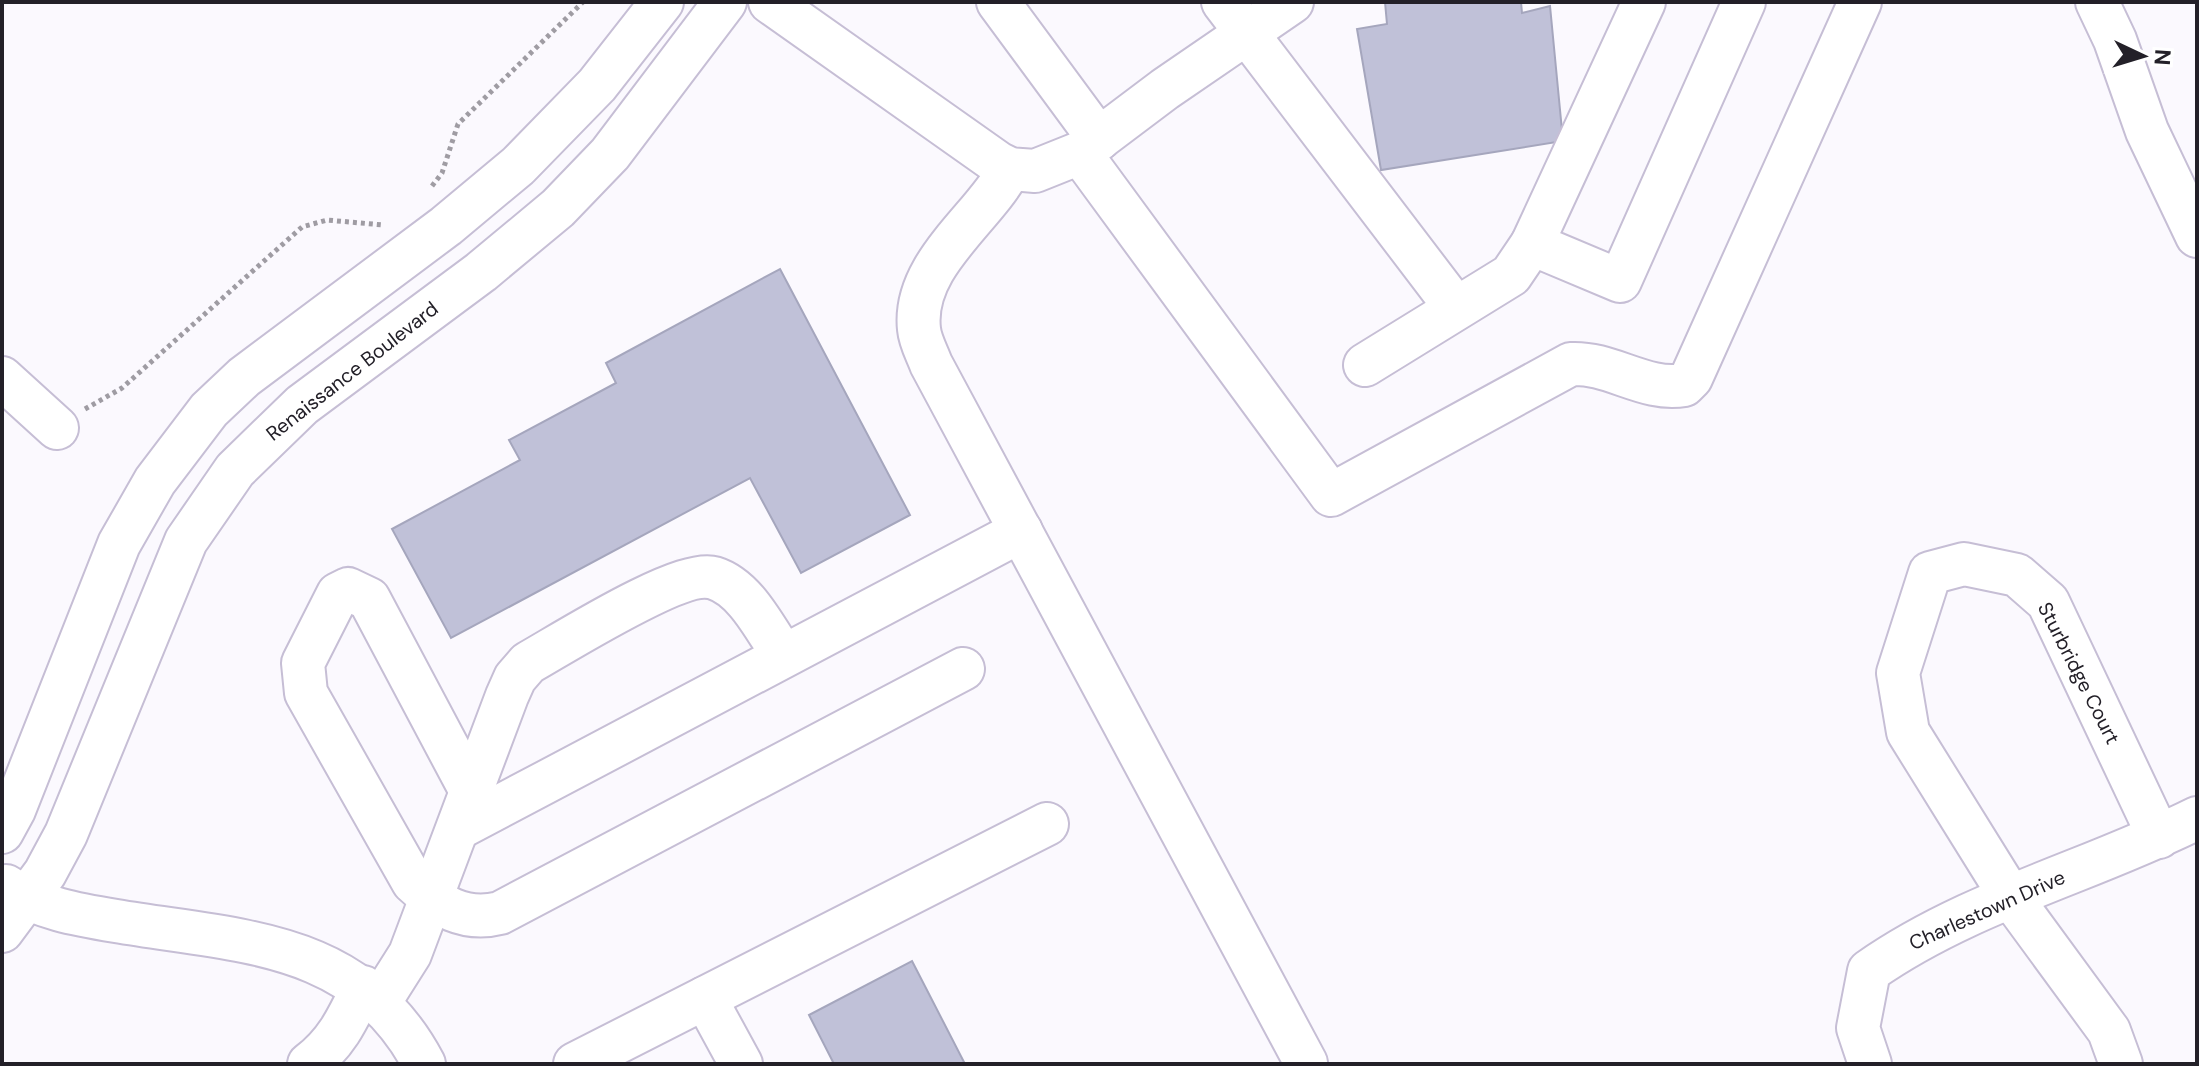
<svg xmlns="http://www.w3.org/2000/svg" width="2199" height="1066" font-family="'DM Sans',sans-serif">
<rect width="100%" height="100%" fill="#fbf9fe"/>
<g fill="#c0c1d8" stroke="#a5a6bd" stroke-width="2">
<polygon points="1385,2 1521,2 1522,13 1550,6 1563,141 1381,170 1357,29 1387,24"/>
<polygon points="780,269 910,515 801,573 750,478 451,638 392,529 520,460 509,440 616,383 606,363"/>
<polygon points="912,961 965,1064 834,1064 809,1015"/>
</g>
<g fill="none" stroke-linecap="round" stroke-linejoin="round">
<defs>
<g id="minor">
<polyline points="770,2 998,163 1010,169 1035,171 1080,153 1165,89 1292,2"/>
<polyline points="998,2 1099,139"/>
<polyline points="1223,2 1456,308"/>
<polyline points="1644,2 1532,244 1620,281 1744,2"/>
<polyline points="2097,2 2115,40 2147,131 2197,236"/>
<path d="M1080 153 1331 495 1571 364C1611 362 1645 392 1684 385L1691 378 1860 2"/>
<path d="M1010 169C982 220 912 265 919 329 920 341 927 353 931 364L1306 1063"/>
<polyline points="1365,365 1511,275 1532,244"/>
<polyline points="2,378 57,428"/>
<path d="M472 793 369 599 348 589 338 594 303 663 306 693 413 882C438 906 465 922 500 913L963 669"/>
<polyline points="459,828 1021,531"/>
<polyline points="2,832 14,810 119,544 155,481 209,410 244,377 446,226 518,166 597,85 662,2"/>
<path d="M6 886C37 908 79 915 116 921 240 942 358 939 424 1064"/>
<polyline points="2,931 45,873 66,834 186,541 235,470 302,405 481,272 558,208 610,154 725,2"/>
<polyline points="705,998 741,1064"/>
<path d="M379 1003 410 954 507 696 515 678 528 663C562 644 681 568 714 578 746 588 765 629 783 655"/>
<path d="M309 1064C337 1043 348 1018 363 987"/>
<polyline points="575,1064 1047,824"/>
<path d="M1870 1064 1858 1028 1869 971C1969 901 2089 872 2197 818"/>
<polyline points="2121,1064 2109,1031 2010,896 1908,732 1898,673 1930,573 1964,564 2017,575 2048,602 2159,837"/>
</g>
</defs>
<use href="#minor" stroke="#c6bed5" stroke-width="46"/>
<g stroke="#9f9ca3" stroke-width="5" stroke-dasharray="4 4" stroke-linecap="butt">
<polyline points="432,186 442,173 458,124 583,2"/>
<polyline points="85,409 122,388 302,227 327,220 383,225"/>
</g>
<use href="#minor" stroke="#fff" stroke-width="42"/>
</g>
<g text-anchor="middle" stroke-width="6" stroke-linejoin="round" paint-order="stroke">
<g font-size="20" fill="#232028" stroke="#fff">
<text transform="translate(352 371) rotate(-38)" y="7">Renaissance Boulevard</text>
<text transform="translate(2079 673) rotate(63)" y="7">Sturbridge Court</text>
<text transform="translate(1987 910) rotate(-24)" y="7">Charlestown Drive</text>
</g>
</g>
<rect width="2199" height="1066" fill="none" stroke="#232028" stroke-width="8"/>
<g transform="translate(2143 56) rotate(94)" stroke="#ffffff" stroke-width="6" paint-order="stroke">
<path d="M0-6L14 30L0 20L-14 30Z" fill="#232028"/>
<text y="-12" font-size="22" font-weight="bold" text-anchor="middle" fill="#232028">N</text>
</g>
</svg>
